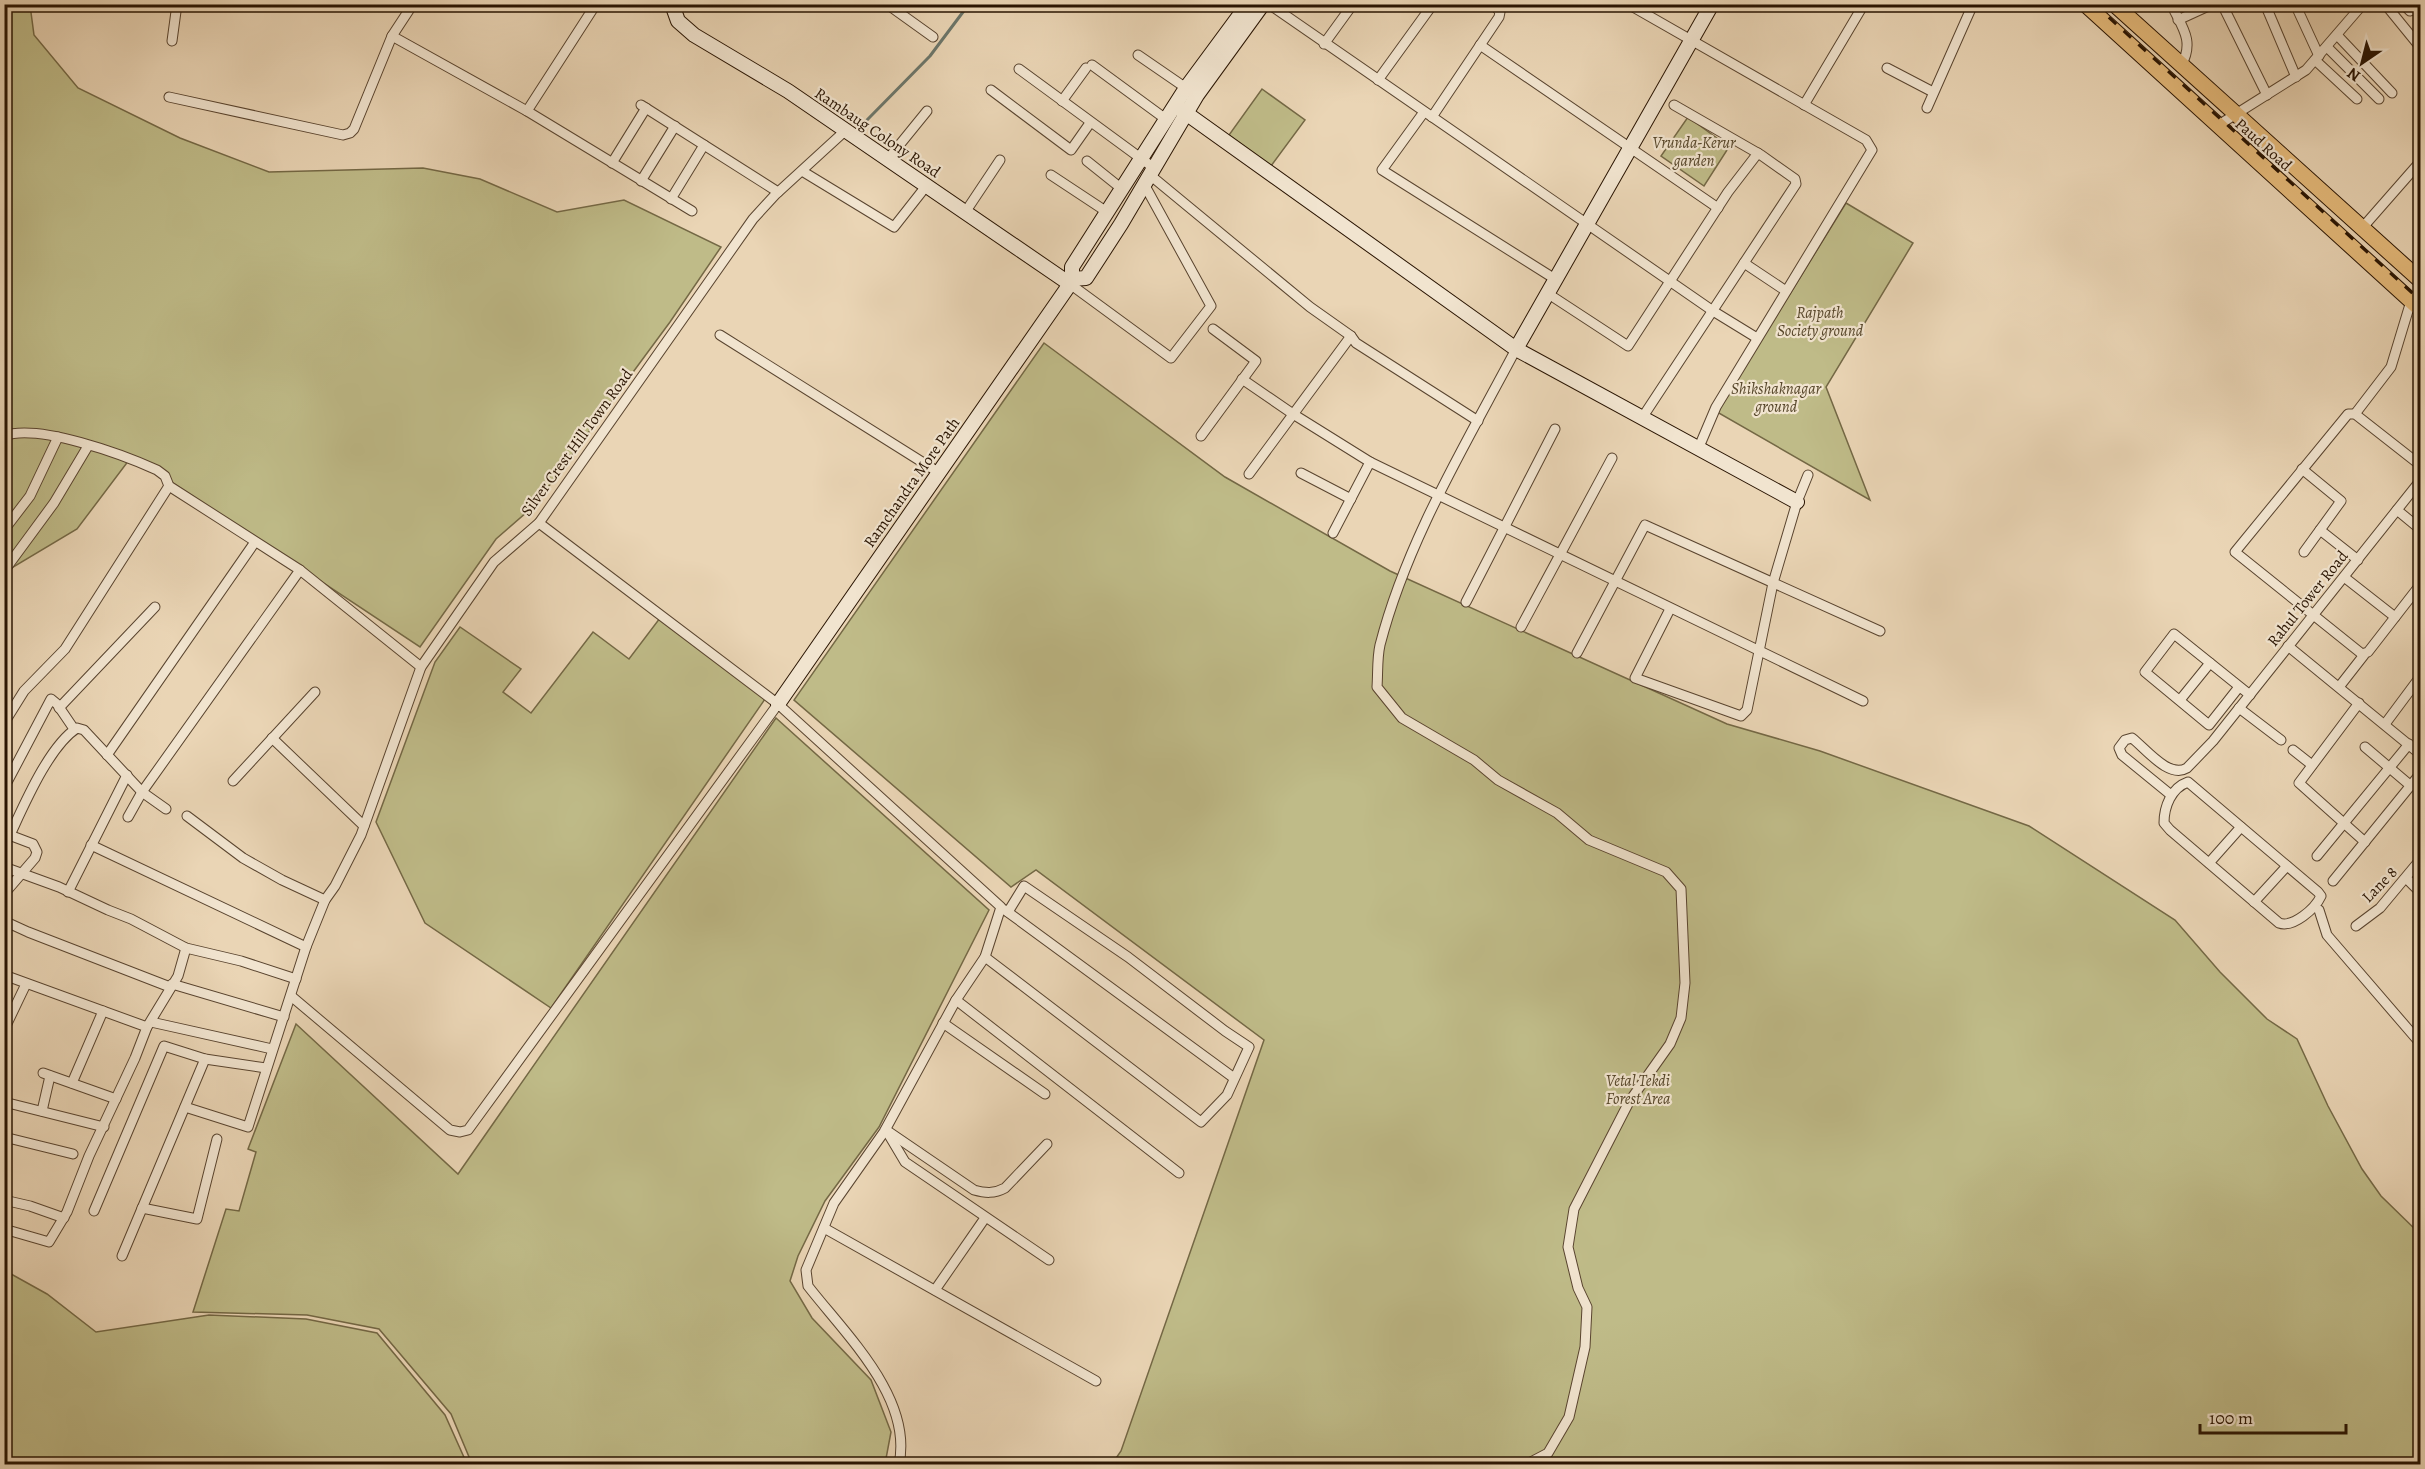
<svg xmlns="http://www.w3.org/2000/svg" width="2425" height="1469" font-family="Alegreya,serif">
<rect width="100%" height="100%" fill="#ead5b5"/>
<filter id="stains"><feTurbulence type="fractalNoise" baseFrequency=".00333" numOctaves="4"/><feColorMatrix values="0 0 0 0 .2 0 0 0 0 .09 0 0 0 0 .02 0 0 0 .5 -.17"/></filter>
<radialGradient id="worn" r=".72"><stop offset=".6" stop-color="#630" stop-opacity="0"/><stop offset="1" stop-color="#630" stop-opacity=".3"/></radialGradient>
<g fill="#bfbb88" stroke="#746845" stroke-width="1.5">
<polygon points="5,5 30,5 34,35 78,88 180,138 269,172 423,168 480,179 557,212 624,200 721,247 670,322 535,505 496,539 420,647 132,456 77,529 5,572"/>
<polygon points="1262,89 1305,120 1271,166 1229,135"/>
<polygon points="1688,117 1729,147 1704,186 1661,156"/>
<polygon points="1846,203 1913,243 1826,387 1870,500 1717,412"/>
<polygon points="1044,343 1225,477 1390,571 1727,724 1820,751 2029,826 2175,920 2220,972 2267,1019 2297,1039 2328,1106 2362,1169 2381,1196 2420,1234 2420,1464 1112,1464 1121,1451 1264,1040 1036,870 1011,887 794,700"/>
<polygon points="660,618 765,699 551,1008 425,923 376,822 435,662 460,627 521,669 503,692 531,713 593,632 629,659"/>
<polygon points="776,718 989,910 879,1127 825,1201 798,1256 790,1281 812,1318 871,1380 891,1432 885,1464 472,1464 451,1414 379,1329 307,1315 193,1312 226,1209 239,1211 256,1152 248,1149 296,1024 458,1174"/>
<polygon points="4,1270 47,1294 96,1332 209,1315 306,1319 377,1333 445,1415 467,1464 5,1464"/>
</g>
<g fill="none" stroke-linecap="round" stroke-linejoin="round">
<polyline stroke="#6c766a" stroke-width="3" points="867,120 930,56 969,4"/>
<defs>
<g id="street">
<polyline points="887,4 933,37"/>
<polyline points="1269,4 1713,311 1757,338"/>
<polyline points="1628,4 1866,140 1872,150 1716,407 1699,447"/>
<path d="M2171 4C2182 27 2195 41 2181 66"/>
<polyline points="2222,4 2267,95"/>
<polyline points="2265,4 2296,77"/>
<polyline points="2295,4 2319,56"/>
<polyline points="2385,4 2420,47"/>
<polyline points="2403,4 2410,11 2420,8"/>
<polyline points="2178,20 2213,4"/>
<polyline points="2337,35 2392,93"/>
<polyline points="392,36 527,111 692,211"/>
<polyline points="172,41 177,4"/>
<polyline points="1324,44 1353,4"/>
<polyline points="1480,45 1718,208"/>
<polyline points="2327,47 2379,99"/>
<polyline points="1138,55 1186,88"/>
<polyline points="2315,60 2357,99"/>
<polyline points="1092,65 1167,120"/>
<polyline points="1887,68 1933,92"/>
<polyline points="1019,69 1154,168"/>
<polyline points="1378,80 1433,4"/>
<polyline points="991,90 1071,150 1090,123"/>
<polyline points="169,97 343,135 350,133 354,129 392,36 413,4"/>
<polyline points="1062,101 1086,68"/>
<polyline points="641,105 778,192"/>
<polyline points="1804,105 1864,4"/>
<polyline points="1927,108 1973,4"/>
<polyline points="527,111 596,4"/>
<polyline points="1424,112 1382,170 1555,279"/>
<polyline points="1432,117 1499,17 1500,12 1493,4"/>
<polyline points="2217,126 2306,70 2363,4"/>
<polyline points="888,159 927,111"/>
<polyline points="1087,161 1122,189"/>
<polyline points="612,163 646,108"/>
<polyline points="802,171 894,227 927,185"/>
<polyline points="1051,175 1107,212"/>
<polyline points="1150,175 1310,307 1351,336"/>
<polyline points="641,181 675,126"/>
<polyline points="671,199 704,145"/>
<polyline points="966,211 1000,160"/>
<polyline points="2363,227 2420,162"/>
<polyline points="1744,263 1786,291"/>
<polyline points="1070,284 1171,358 1211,306 1144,184"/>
<polyline points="1547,293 1628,346 1728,192 1758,153"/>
<polyline points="720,335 938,472"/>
<path d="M1516 349C1466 444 1407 540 1380 645 1377 658 1378 673 1377 687L1402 718 1474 760 1498 780 1557 813 1589 840 1666 872 1681 889 1685 983 1681 1018 1670 1044 1629 1102 1574 1209 1568 1247 1578 1288 1587 1307 1585 1347 1569 1417 1548 1453 1527 1464"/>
<polyline points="1242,379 1293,414 1370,462 1863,701"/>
<polyline points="2355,414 2391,367 2411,301"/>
<polyline points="1642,418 1796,184 1795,179 1761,155 1674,105"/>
<path d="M4 436C38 423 124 455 157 470L165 476 169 486 300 570 421 667"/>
<polyline points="1201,436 1256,361 1213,329"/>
<polyline points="2420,465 2355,414 2348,414 2235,552 2362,654 2368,652 2420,585"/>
<polyline points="2302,469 2341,501 2304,552"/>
<polyline points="1301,473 1351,499"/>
<polyline points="1249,474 1351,336 1356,343 1478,421"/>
<polyline points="2397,510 2420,529"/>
<path d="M539 523 778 704 1001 907 985 957 956 1000 884 1132 834 1203 806 1270 808 1286C846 1335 913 1398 899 1464"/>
<polyline points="4,530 30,496 58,437"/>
<polyline points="2320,530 2358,560"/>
<polyline points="1333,533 1370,462"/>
<polyline points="4,571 54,503 88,446"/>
<polyline points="2344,577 2395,617"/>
<polyline points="1466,602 1555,429"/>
<polyline points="1670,609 1635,678 1741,716 1747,710 1773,583 1797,502 1808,475"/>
<polyline points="1521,627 1612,458"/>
<polyline points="2288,646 2420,754"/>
<polyline points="1577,653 1645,525 1880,631"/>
<polyline points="2239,687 2209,725 2145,672 2174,634 2250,695"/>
<polyline points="2339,687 2364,655"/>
<polyline points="2180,700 2210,663"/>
<polyline points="2359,703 2299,783 2365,842"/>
<polyline points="59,708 155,607"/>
<polyline points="2239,708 2281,740"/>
<polyline points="4,723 24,691 65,649 169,486"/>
<polyline points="2385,724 2420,677"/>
<polyline points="272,738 364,826"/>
<polyline points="2365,747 2411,786"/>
<polyline points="2293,750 2312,765"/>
<polyline points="107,755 255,542"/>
<polyline points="233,781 315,692"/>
<path d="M2188 782 2318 892 2321 896C2315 909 2293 928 2279 923L2170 830 2164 823C2164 807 2171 788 2188 782Z"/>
<polyline points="4,788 51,699 57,704 74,729"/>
<path d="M2171 795 2122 755 2119 748 2125 740 2132 738C2146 749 2169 779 2187 768L2213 741 2420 481"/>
<polyline points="187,816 243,858 282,880 325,900"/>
<polyline points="128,817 142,792 300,570"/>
<polyline points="4,833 33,844 37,852 35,858 4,894"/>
<path d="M10 835C24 805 49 746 77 728L84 730 142 792 166 809"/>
<polyline points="91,845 306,947"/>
<polyline points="2317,856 2409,744"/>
<polyline points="2209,863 2241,827"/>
<polyline points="4,867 59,887 108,910 131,919 186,948 241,961 296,979"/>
<polyline points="2407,879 2420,892"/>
<polyline points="2333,881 2420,774"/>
<polyline points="68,892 127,775"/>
<polyline points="2254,902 2287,866"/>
<polyline points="1005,910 1234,1078"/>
<polyline points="2319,910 2327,935 2420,1043"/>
<polyline points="4,921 28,932 170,987"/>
<polyline points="2356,926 2380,908 2420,860"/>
<polyline points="985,957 1201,1122 1227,1095 1249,1047 1225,1031 1128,957 1024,886 1008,912"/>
<polyline points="4,975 147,1027"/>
<polyline points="172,984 284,1017"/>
<polyline points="291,996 450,1130 460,1132 468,1130 778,704"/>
<polyline points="956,1000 1179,1173"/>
<polyline points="151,1022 272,1049"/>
<polyline points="943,1023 1045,1094"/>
<polyline points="4,1030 26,984"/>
<polyline points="43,1073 116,1099"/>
<polyline points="72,1083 103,1011"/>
<polyline points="4,1102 104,1127"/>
<polyline points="185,1107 248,1127 306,947 325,900 335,886 361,835 421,667 494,562 539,523 753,219 775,195 846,130"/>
<polyline points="42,1111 50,1076"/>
<polyline points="886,1130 905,1162 1049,1260"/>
<path d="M889 1132 974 1190C985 1193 994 1194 1005 1188L1047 1144"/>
<polyline points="4,1137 73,1154"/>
<polyline points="4,1200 30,1206 64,1218"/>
<polyline points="142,1208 197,1219 217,1139"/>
<polyline points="94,1211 164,1046 205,1059 266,1068"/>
<polyline points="824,1228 1096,1381"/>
<polyline points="4,1229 49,1242 67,1212 89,1156 135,1058 147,1027 178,976 186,948"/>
<polyline points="122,1256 205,1059"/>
<polyline points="935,1290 985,1218"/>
</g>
<g id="secondary">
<polyline points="670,4 673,7 678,21 694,35 788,91 1070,284"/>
<polyline points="1176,106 1516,349 1797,502"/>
<polyline points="1072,279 1086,278 1121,224 1197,95 1263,4"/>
<polyline points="1516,349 1712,4"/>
<polyline points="778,704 1070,284 1072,279 1072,267 1186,88 1248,4"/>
</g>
<g id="primary">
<polyline points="2085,4 2420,309"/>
<polyline points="2114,4 2420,280"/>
</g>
</defs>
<use href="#street" stroke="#59442f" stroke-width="11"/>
<use href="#secondary" stroke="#291402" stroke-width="16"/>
<use href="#primary" stroke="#291402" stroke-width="17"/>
<use href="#street" stroke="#f1e4cf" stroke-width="9"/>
<use href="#secondary" stroke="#f1e4cf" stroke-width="14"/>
<use href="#primary" stroke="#e5ba7a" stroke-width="15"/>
<polyline stroke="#291402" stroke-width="3" stroke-dasharray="10 10" stroke-linecap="butt" points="2094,4 2420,300"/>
</g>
<g text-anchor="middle" stroke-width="4.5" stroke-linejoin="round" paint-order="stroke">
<g font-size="16" fill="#291402" stroke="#f1e4cf">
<text transform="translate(878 132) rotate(34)" y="6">Rambaug Colony Road</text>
<text transform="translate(2264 144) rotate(42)" y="6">Paud Road</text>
<text transform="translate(576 442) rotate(-54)" y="6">Silver Crest Hill Town Road</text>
<text transform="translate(911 482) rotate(-55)" y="6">Ramchandra More Path</text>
<text transform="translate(2307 598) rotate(-51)" y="6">Rahul Tower Road</text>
<text transform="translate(2379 884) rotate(-46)" y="6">Lane 8</text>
</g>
<g font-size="16" font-style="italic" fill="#56462a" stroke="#f1e4cf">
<text x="1694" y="148">Vrunda-Kerur<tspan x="1694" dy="18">garden</tspan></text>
<text x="1820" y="318">Rajpath<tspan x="1820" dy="18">Society ground</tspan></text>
<text x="1776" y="394">Shikshaknagar<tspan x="1776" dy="18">ground</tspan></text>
<text x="1638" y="1086">Vetal Tekdi<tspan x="1638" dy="18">Forest Area</tspan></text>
</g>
</g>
<rect width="2425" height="1469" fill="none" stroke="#ead5b5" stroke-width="24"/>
<rect x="6" y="6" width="2413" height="1457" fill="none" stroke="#291402" stroke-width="3"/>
<rect x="12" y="12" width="2401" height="1445" fill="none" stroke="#291402" stroke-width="1.5"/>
<g transform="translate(2362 63) rotate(215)" stroke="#f1e4cf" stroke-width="4.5" paint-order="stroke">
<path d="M0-4.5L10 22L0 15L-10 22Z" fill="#291402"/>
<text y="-9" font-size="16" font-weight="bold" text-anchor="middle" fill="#291402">N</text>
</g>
<path d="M2200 1424v9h146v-9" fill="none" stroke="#291402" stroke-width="3"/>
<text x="2209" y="1424" font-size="18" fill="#291402" stroke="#f1e4cf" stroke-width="4.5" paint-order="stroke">100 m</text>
<rect width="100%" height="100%" filter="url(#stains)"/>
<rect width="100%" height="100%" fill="url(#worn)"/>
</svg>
